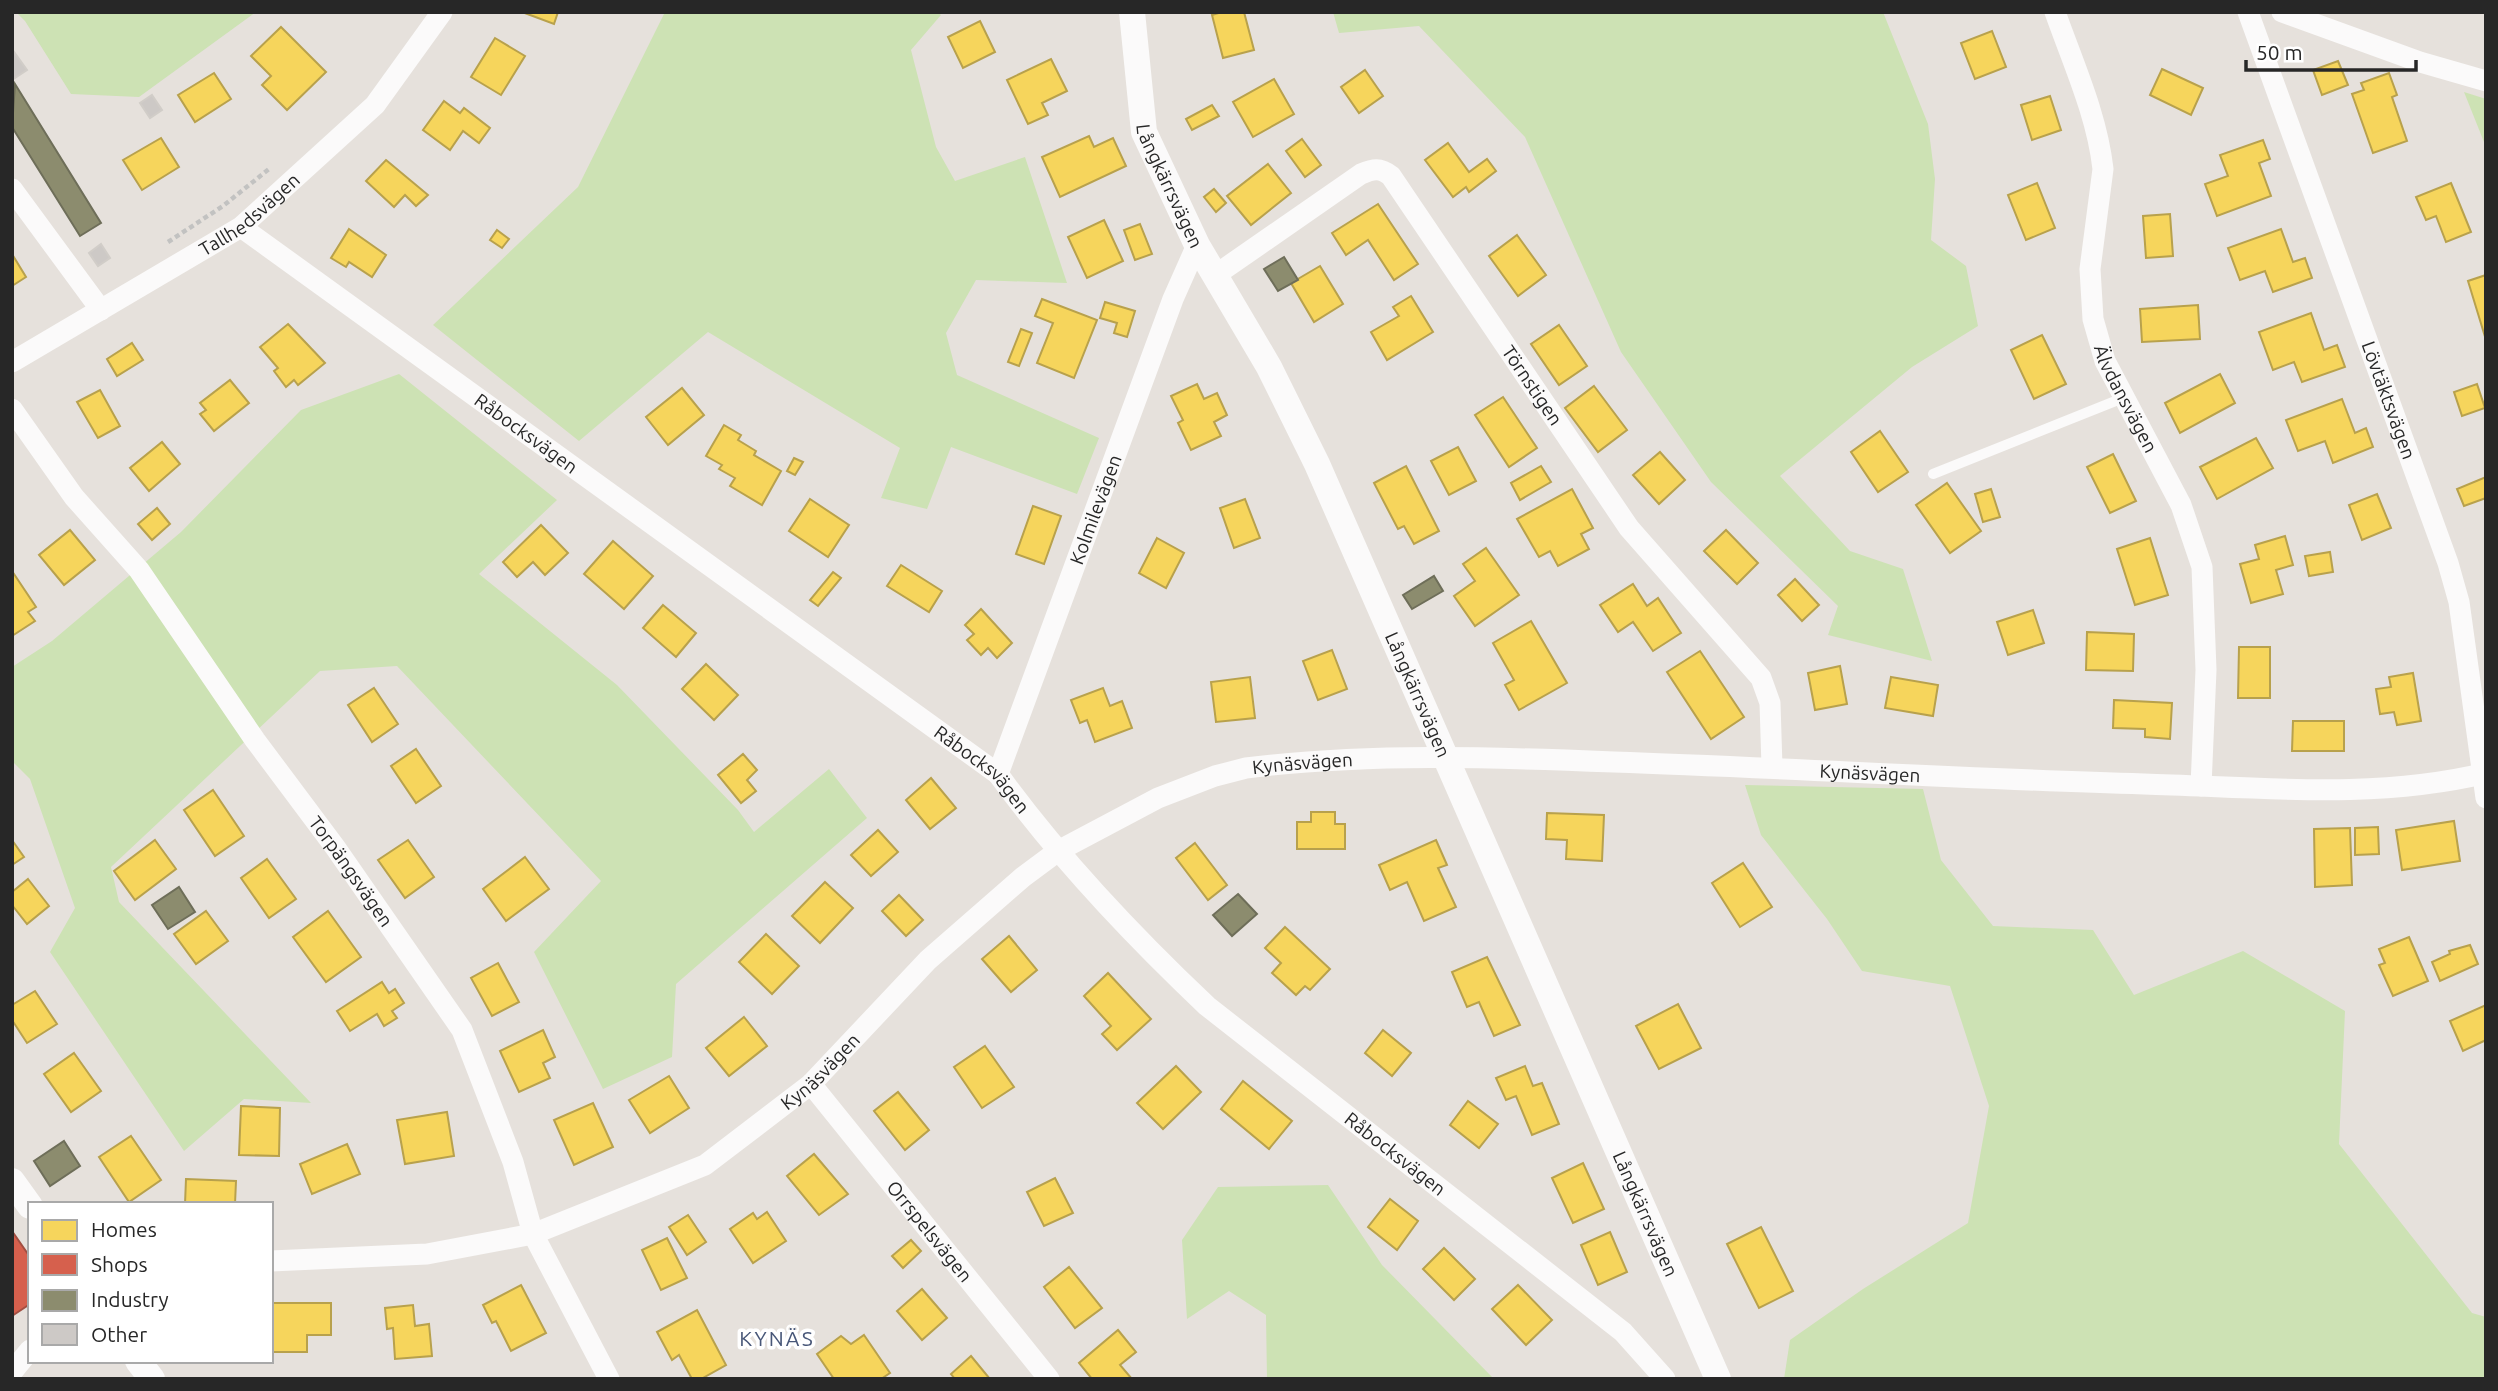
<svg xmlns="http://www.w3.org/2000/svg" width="2498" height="1391" font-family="Ubuntu,sans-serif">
<rect width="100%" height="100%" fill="#e6e1dc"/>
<g fill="#cde2b4">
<polygon points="16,12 256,12 139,97 71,94 25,21"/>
<polygon points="665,12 937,12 941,15 911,50 936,147 955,181 1025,157 1067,283 976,280 946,333 957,375 1099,438 1077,494 951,447 927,509 881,498 900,448 708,332 579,441 433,325 578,187"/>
<polygon points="1333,12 1883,12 1928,124 1935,179 1931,240 1966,266 1978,326 1912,367 1780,476 1850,551 1903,569 1932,661 1828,635 1838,606 1711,482 1621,352 1525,137 1419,26 1339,33"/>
<polygon points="2464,92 2486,99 2486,147"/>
<polygon points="399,374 557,500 479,574 617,685 738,810 754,832 829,769 867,818 676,984 672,1057 603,1089 534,952 601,881 397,666 320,671 111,867 119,902 311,1103 244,1099 184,1151 50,952 75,908 30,779 12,761 12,667 52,641 181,532 301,410"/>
<polygon points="1745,785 1923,789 1941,860 1993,926 2093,930 2134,995 2243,951 2345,1011 2339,1144 2472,1313 2486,1317 2486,1379 1784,1379 1790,1340 1863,1289 1968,1223 1989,1106 1950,986 1862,971 1827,919 1761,835"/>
<polygon points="1328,1185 1382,1265 1494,1379 1267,1379 1266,1315 1229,1291 1187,1319 1182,1240 1218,1187"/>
</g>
<g fill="#f6d55c" stroke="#b8a14c" stroke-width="2">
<polygon points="522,12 558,12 554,24"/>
<polygon points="1222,12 1244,12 1254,50 1223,58 1212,15"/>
<polygon points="980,21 995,52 963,68 948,37"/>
<polygon points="281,27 326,72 287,110 262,85 271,76 251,56"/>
<polygon points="1992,31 2006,67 1975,79 1961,43"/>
<polygon points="495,38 525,56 501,95 471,77"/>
<polygon points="1051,59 1067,91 1042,103 1048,115 1028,124 1007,80"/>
<polygon points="2338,61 2348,85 2322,95 2313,70"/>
<polygon points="2162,69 2203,88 2191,115 2150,95"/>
<polygon points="1365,70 1383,96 1359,113 1341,87"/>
<polygon points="214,73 231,99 195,122 178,95"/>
<polygon points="2389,73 2397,95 2392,97 2407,141 2373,153 2352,94 2364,90 2361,83"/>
<polygon points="1274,79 1294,114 1253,137 1233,102"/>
<polygon points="2050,96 2061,130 2032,140 2021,105"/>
<polygon points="444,101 460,113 464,108 490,128 479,143 463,131 450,150 423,130"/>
<polygon points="1212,105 1219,116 1192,130 1186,119"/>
<polygon points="1089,136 1094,147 1113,138 1126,166 1060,197 1042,157"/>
<polygon points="161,138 179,167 142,190 123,160"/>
<polygon points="1302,139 1321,165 1305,177 1286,151"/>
<polygon points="2263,140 2270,159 2259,163 2271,196 2217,216 2205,184 2228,176 2220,155"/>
<polygon points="1448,143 1469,172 1487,159 1496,171 1469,192 1466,187 1453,197 1425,160"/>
<polygon points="386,160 428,195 416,206 405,195 394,207 366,181"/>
<polygon points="1268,164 1291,193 1251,225 1227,196"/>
<polygon points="2037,183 2055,228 2026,240 2008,195"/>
<polygon points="2451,183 2471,232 2446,242 2436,216 2426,220 2416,197"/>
<polygon points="1214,189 1226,203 1216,212 1204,197"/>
<polygon points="1378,204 1418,264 1394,280 1368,240 1346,255 1332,233"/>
<polygon points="2170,214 2173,256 2146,258 2143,216"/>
<polygon points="1104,220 1123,261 1087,278 1068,237"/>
<polygon points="1140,224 1152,254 1135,260 1124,230"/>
<polygon points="349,229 386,255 372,277 349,262 346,267 331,258"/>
<polygon points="2281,229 2293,262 2305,258 2312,278 2273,292 2265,271 2240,280 2228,248"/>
<polygon points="497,230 509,239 502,248 490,240"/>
<polygon points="1517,235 1546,275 1518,296 1489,256"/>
<polygon points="12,254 26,277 12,286"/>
<polygon points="1320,266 1343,304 1314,322 1291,283"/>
<polygon points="2486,275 2486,340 2468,281"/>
<polygon points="1411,296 1433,332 1387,360 1371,332 1399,316 1393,307"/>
<polygon points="1042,299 1097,320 1074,378 1037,363 1053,323 1035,316"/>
<polygon points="1105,302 1135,311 1127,337 1114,333 1117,323 1100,318"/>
<polygon points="2198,305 2200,339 2142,342 2140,309"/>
<polygon points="2311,313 2324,350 2337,345 2345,367 2302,382 2294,362 2273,370 2259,332"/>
<polygon points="288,324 325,363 298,385 294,380 286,387 274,371 278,368 260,347"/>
<polygon points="1559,325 1587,366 1559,385 1531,344"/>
<polygon points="1021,329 1032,333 1019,366 1008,362"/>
<polygon points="2042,335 2066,384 2034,399 2011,350"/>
<polygon points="132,343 143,360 117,376 107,359"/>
<polygon points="2220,374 2235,403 2180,433 2165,403"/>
<polygon points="230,380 249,403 214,431 200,414 206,410 200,403"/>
<polygon points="1197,384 1204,399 1217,393 1227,415 1214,422 1221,436 1191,450 1178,423 1183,420 1171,396"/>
<polygon points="2477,384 2485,408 2462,416 2454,392"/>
<polygon points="1594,386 1627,430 1598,452 1565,408"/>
<polygon points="682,388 704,415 668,445 646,417"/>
<polygon points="100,390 120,426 98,438 77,402"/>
<polygon points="1503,397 1537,448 1509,467 1475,415"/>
<polygon points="2342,399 2355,433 2366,428 2373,447 2333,463 2325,441 2298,451 2286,420"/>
<polygon points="724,425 741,435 738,440 756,451 754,455 781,471 762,505 730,486 735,478 719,469 722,465 706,456"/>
<polygon points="1880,431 1908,472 1878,492 1851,452"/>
<polygon points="2256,438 2273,468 2217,499 2200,467"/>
<polygon points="162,442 180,464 149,491 130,468"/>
<polygon points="1458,447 1476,481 1449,495 1431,461"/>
<polygon points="1660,452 1685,480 1659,504 1633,475"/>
<polygon points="2113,454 2136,501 2110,513 2087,467"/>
<polygon points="794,458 803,462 795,475 787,471"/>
<polygon points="1406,466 1439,531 1414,544 1404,526 1398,529 1374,483"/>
<polygon points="1541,466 1551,482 1520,500 1511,483"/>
<polygon points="2486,477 2486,498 2464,506 2457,489"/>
<polygon points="1947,483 1981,531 1950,553 1916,505"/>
<polygon points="1572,489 1593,528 1581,534 1589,549 1558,566 1550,551 1539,557 1517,519"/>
<polygon points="1991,489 2000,517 1983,522 1975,494"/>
<polygon points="2377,494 2391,528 2362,540 2349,505"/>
<polygon points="810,499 849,525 828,557 789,531"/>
<polygon points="1245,499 1260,538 1234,548 1220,508"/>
<polygon points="1033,506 1061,516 1044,564 1016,554"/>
<polygon points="157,508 170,524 152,540 138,524"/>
<polygon points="541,525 568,553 545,575 533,562 517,577 503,562"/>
<polygon points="70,530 95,560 64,585 39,555"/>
<polygon points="1726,530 1758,563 1737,584 1704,551"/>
<polygon points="2285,536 2293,565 2276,570 2283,594 2251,603 2240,564 2259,559 2255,545"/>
<polygon points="1157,538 1184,553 1166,588 1139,573"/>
<polygon points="2150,538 2168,595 2135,605 2117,549"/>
<polygon points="613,541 653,576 624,609 584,574"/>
<polygon points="1486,548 1519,595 1475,626 1454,596 1475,581 1463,564"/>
<polygon points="2330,552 2333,572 2309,576 2305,556"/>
<polygon points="901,565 942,591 929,612 887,586"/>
<polygon points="12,571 36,607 28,612 35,621 12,636"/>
<polygon points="833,572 841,578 818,606 810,600"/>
<polygon points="1795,579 1819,605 1802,621 1778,595"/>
<polygon points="1633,584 1647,606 1658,598 1681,633 1653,651 1633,622 1618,632 1600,605"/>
<polygon points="663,605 696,633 676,657 643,628"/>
<polygon points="981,609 1012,643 997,658 988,648 981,655 967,640 974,634 965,625"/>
<polygon points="2033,610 2044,643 2008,655 1997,622"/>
<polygon points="1531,621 1567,683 1519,710 1505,685 1514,680 1493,643"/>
<polygon points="2087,632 2134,634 2133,671 2086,670"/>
<polygon points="2239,647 2270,647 2270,698 2238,698"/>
<polygon points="1332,650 1347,689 1318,700 1303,661"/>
<polygon points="1700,651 1744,717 1711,739 1667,672"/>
<polygon points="706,664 738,695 714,720 682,689"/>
<polygon points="1840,666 1847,704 1815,710 1808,673"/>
<polygon points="2413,673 2421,721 2397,725 2394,712 2380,714 2376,689 2391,687 2389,677"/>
<polygon points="1250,677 1255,718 1216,722 1211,682"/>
<polygon points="1891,677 1938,685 1933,716 1885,708"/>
<polygon points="374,688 398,724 372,742 348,705"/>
<polygon points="1103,688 1110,706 1122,701 1132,728 1095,742 1087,720 1080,723 1071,700"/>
<polygon points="2114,700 2172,703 2170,739 2145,737 2145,729 2113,728"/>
<polygon points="2293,721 2344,721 2344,751 2292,751"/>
<polygon points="416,749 441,786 416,803 391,766"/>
<polygon points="743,754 757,770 747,780 756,791 741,803 718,775"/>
<polygon points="931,778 956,808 930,829 906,800"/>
<polygon points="213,790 244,836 215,856 184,810"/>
<polygon points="1311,812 1335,812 1335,824 1345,824 1345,849 1297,849 1297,822 1311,822"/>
<polygon points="1547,813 1604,815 1602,861 1566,859 1567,840 1546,839"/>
<polygon points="2454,821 2460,861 2402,870 2396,830"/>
<polygon points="2378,827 2379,854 2355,855 2355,828"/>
<polygon points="2350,828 2352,885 2315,887 2314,829"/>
<polygon points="878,830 898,852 871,876 851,855"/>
<polygon points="12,840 24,857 12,865"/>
<polygon points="155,840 176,869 135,900 114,871"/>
<polygon points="408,840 434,877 405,898 378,860"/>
<polygon points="1436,840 1447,865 1438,868 1456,907 1424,921 1407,882 1390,890 1379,865"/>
<polygon points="1195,843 1227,885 1208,900 1176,858"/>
<polygon points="525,857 549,889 506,921 483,889"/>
<polygon points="267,859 296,899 269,918 241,878"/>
<polygon points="1743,863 1772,907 1740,927 1712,883"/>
<polygon points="28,879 49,906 27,924 12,905 12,892"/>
<polygon points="825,882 853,908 820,943 792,916"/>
<polygon points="899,895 923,920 906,936 882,911"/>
<polygon points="206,911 228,941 196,964 174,934"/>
<polygon points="328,911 361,957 326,982 293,937"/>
<polygon points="1285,927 1330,969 1310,990 1305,986 1296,995 1272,973 1281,963 1265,948"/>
<polygon points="766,934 799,966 772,994 739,962"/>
<polygon points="1009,936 1037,970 1011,992 982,959"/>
<polygon points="2409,937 2428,981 2393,996 2379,965 2385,963 2379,949"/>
<polygon points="2470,945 2478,964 2440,981 2432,962 2450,954 2449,951"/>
<polygon points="1487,957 1520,1025 1494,1036 1479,1002 1467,1007 1452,972"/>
<polygon points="498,963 519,1002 492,1016 471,978"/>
<polygon points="1108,973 1151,1019 1117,1050 1102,1034 1111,1026 1084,996"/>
<polygon points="382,982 389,993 395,989 404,1003 392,1011 397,1018 384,1026 377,1014 350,1031 337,1011"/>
<polygon points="35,991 57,1024 27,1043 12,1020 12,1005"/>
<polygon points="1678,1004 1701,1048 1659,1069 1636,1026"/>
<polygon points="2486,1005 2486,1040 2463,1051 2450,1021"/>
<polygon points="744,1017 767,1046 729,1076 706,1048"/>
<polygon points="543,1030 555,1057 543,1063 550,1078 519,1092 500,1051"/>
<polygon points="1383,1030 1411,1053 1392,1076 1365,1053"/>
<polygon points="985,1046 1014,1087 982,1108 954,1067"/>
<polygon points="74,1053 101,1091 71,1112 44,1074"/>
<polygon points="1176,1066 1201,1092 1163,1129 1137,1103"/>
<polygon points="1525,1066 1533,1086 1542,1083 1559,1124 1532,1135 1516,1096 1506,1100 1496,1078"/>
<polygon points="669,1076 689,1108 650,1133 629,1100"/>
<polygon points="1243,1081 1292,1121 1269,1149 1221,1109"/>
<polygon points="898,1092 929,1130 905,1150 874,1111"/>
<polygon points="1468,1101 1498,1124 1479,1148 1450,1125"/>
<polygon points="593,1103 613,1147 574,1165 554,1120"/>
<polygon points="241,1106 280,1108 279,1156 239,1155"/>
<polygon points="447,1112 454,1156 405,1164 397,1120"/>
<polygon points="131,1136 161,1180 129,1202 99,1157"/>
<polygon points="347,1144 360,1174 312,1194 300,1164"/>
<polygon points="814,1154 848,1194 819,1215 787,1176"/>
<polygon points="1583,1163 1604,1209 1573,1223 1552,1178"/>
<polygon points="1055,1178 1073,1213 1044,1226 1027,1192"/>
<polygon points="186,1179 236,1181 235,1204 185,1204"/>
<polygon points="1390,1199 1418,1221 1397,1250 1368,1227"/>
<polygon points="767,1212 786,1241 753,1263 730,1229 753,1213 757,1219"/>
<polygon points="688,1215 706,1242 687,1255 669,1227"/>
<polygon points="1761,1227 1793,1291 1759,1308 1727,1244"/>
<polygon points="1610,1232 1627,1272 1598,1285 1581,1245"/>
<polygon points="667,1238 687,1278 661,1290 642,1250"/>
<polygon points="911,1240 921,1251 903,1268 892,1256"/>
<polygon points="1444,1248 1475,1279 1454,1300 1423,1269"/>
<polygon points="1069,1267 1102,1308 1075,1328 1044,1287"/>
<polygon points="521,1285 546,1333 511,1351 496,1321 492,1323 483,1305"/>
<polygon points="1518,1285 1552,1320 1526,1345 1492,1309"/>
<polygon points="922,1289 947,1318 922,1340 897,1311"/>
<polygon points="273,1303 331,1303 331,1335 307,1335 307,1352 273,1352"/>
<polygon points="413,1305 415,1326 429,1324 432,1356 395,1359 393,1328 387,1329 385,1308"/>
<polygon points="697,1310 726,1365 701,1379 692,1379 679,1355 672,1360 657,1332"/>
<polygon points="1118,1330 1136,1352 1120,1365 1132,1379 1092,1379 1079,1363"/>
<polygon points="864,1335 890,1373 881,1379 834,1379 817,1354 841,1336 851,1344"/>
<polygon points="971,1356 990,1379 955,1379 951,1374"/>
</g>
<polygon fill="#d6604d" stroke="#a24f42" stroke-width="2" points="12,1231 30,1257 30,1304 12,1316"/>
<g fill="#8c8c6e" stroke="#6e6e59" stroke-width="2">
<polygon points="15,84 101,223 80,236 12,127"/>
<polygon points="1284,257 1298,280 1278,291 1264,269"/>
<polygon points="1434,576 1443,591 1412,609 1403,595"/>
<polygon points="179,887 195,912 168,929 152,905"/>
<polygon points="1238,894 1257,914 1232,936 1213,915"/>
<polygon points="64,1141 80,1166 50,1186 34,1161"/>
</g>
<g fill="#cdc9c6" stroke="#d1cdc8" stroke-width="2">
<polygon points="12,49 27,70 12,80"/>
<polygon points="152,95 162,110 150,118 140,103"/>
<polygon points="101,244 110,258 98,266 89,253"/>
</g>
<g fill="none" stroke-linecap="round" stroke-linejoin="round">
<polyline stroke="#c2c2c1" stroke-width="4.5" stroke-dasharray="5 3.5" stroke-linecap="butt" points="168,242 223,206 269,169"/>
<polyline stroke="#fbfafa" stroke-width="10" points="1933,474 2123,398"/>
<g stroke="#fbfafa" stroke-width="21">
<path id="s1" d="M2055 12C2073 63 2097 115 2103 169L2090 269 2093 319 2105 361 2181 505 2202 567 2206 670 2201 786"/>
<path id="s2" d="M2248 12 2448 563 2459 602 2486 798"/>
<polyline points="2282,12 2420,62 2486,81"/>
<polyline points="12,189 101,310"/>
<path id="s3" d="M241 227 998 774C1059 858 1132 935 1207 1006L1623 1332 1665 1379"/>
<path id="s4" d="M1217 274 1361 174C1373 169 1380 167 1391 176L1629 528 1761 678 1770 703 1772 767"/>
<path id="s5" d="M12 362 241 227 375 105 442 12"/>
<path id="s6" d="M12 409 74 497 139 570 255 740 335 847 462 1030 513 1162 533 1234 609 1379"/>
<path id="s7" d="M998 774 1173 299 1197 245"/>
<path id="s8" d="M811 1084 1049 1379"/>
<path id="s9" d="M271 1261 427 1254 533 1234 705 1165 811 1084 928 960 1023 877 1058 851 1158 798 1215 776 1246 768C1368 753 1491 757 1614 762 1790 768 1967 779 2144 784 2257 787 2375 800 2486 773"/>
<polyline points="12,1372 30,1350"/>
</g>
<g stroke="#fbfafa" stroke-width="26">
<path id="s10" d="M1132 12 1144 132 1197 245 1269 367 1317 464 1718 1379"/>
<polyline points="12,1181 30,1206"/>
<polyline points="138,1361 152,1379"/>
</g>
</g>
<g text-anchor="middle" stroke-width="7" stroke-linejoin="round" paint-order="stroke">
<g font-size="19" fill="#272727" stroke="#fff">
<text dy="7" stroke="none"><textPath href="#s10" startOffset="180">Långkärrsvägen</textPath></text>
<text dy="7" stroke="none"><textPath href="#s5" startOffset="280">Tallhedsvägen</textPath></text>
<text dy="7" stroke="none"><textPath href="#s4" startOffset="460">Törnstigen</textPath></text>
<text dy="7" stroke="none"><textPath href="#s1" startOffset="402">Älvdansvägen</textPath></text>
<text dy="7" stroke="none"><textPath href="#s2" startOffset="413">Lövtäktsvägen</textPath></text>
<text dy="7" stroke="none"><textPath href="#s3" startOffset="352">Råbocksvägen</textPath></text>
<text dy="7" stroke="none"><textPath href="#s7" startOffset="282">Kolmilevägen</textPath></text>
<text dy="7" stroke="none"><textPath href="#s10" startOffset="747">Långkärrsvägen</textPath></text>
<text dy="7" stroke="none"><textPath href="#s9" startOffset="1186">Kynäsvägen</textPath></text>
<text dy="7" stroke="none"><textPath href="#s9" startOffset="1754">Kynäsvägen</textPath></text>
<text dy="7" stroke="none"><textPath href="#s3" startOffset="919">Råbocksvägen</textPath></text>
<text dy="7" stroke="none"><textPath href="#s6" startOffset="574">Torpängsvägen</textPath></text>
<text dy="7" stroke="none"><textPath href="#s9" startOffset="598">Kynäsvägen</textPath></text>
<text dy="7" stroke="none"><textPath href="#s3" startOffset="1486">Råbocksvägen</textPath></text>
<text dy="7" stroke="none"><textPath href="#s10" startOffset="1314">Långkärrsvägen</textPath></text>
<text dy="7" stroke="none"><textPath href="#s8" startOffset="189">Orrspelsvägen</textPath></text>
</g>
<g font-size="21" letter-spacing="2" fill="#485778" stroke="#fff">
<text x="777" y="1346">KYNÄS</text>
</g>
</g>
<rect width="2498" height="1391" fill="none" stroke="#272727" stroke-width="28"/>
<rect x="28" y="1202" width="245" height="161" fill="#ffffff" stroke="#a9a9a9" stroke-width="2"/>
<rect x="42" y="1220" width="35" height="21" fill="#f6d55c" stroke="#a9a9a9" stroke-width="2"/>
<text x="91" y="1237" font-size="21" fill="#272727">Homes</text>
<rect x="42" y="1254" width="35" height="21" fill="#d6604d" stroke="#a9a9a9" stroke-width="2"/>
<text x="91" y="1272" font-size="21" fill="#272727">Shops</text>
<rect x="42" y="1290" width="35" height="21" fill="#8c8c6e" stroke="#a9a9a9" stroke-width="2"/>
<text x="91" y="1307" font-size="21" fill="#272727">Industry</text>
<rect x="42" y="1324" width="35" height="21" fill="#cdc9c6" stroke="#a9a9a9" stroke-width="2"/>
<text x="91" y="1342" font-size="21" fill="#272727">Other</text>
<path d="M2246 60v10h170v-10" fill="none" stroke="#272727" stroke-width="3.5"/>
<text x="2256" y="60" font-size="21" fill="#272727" stroke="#ffffff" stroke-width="5" paint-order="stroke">50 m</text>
</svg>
